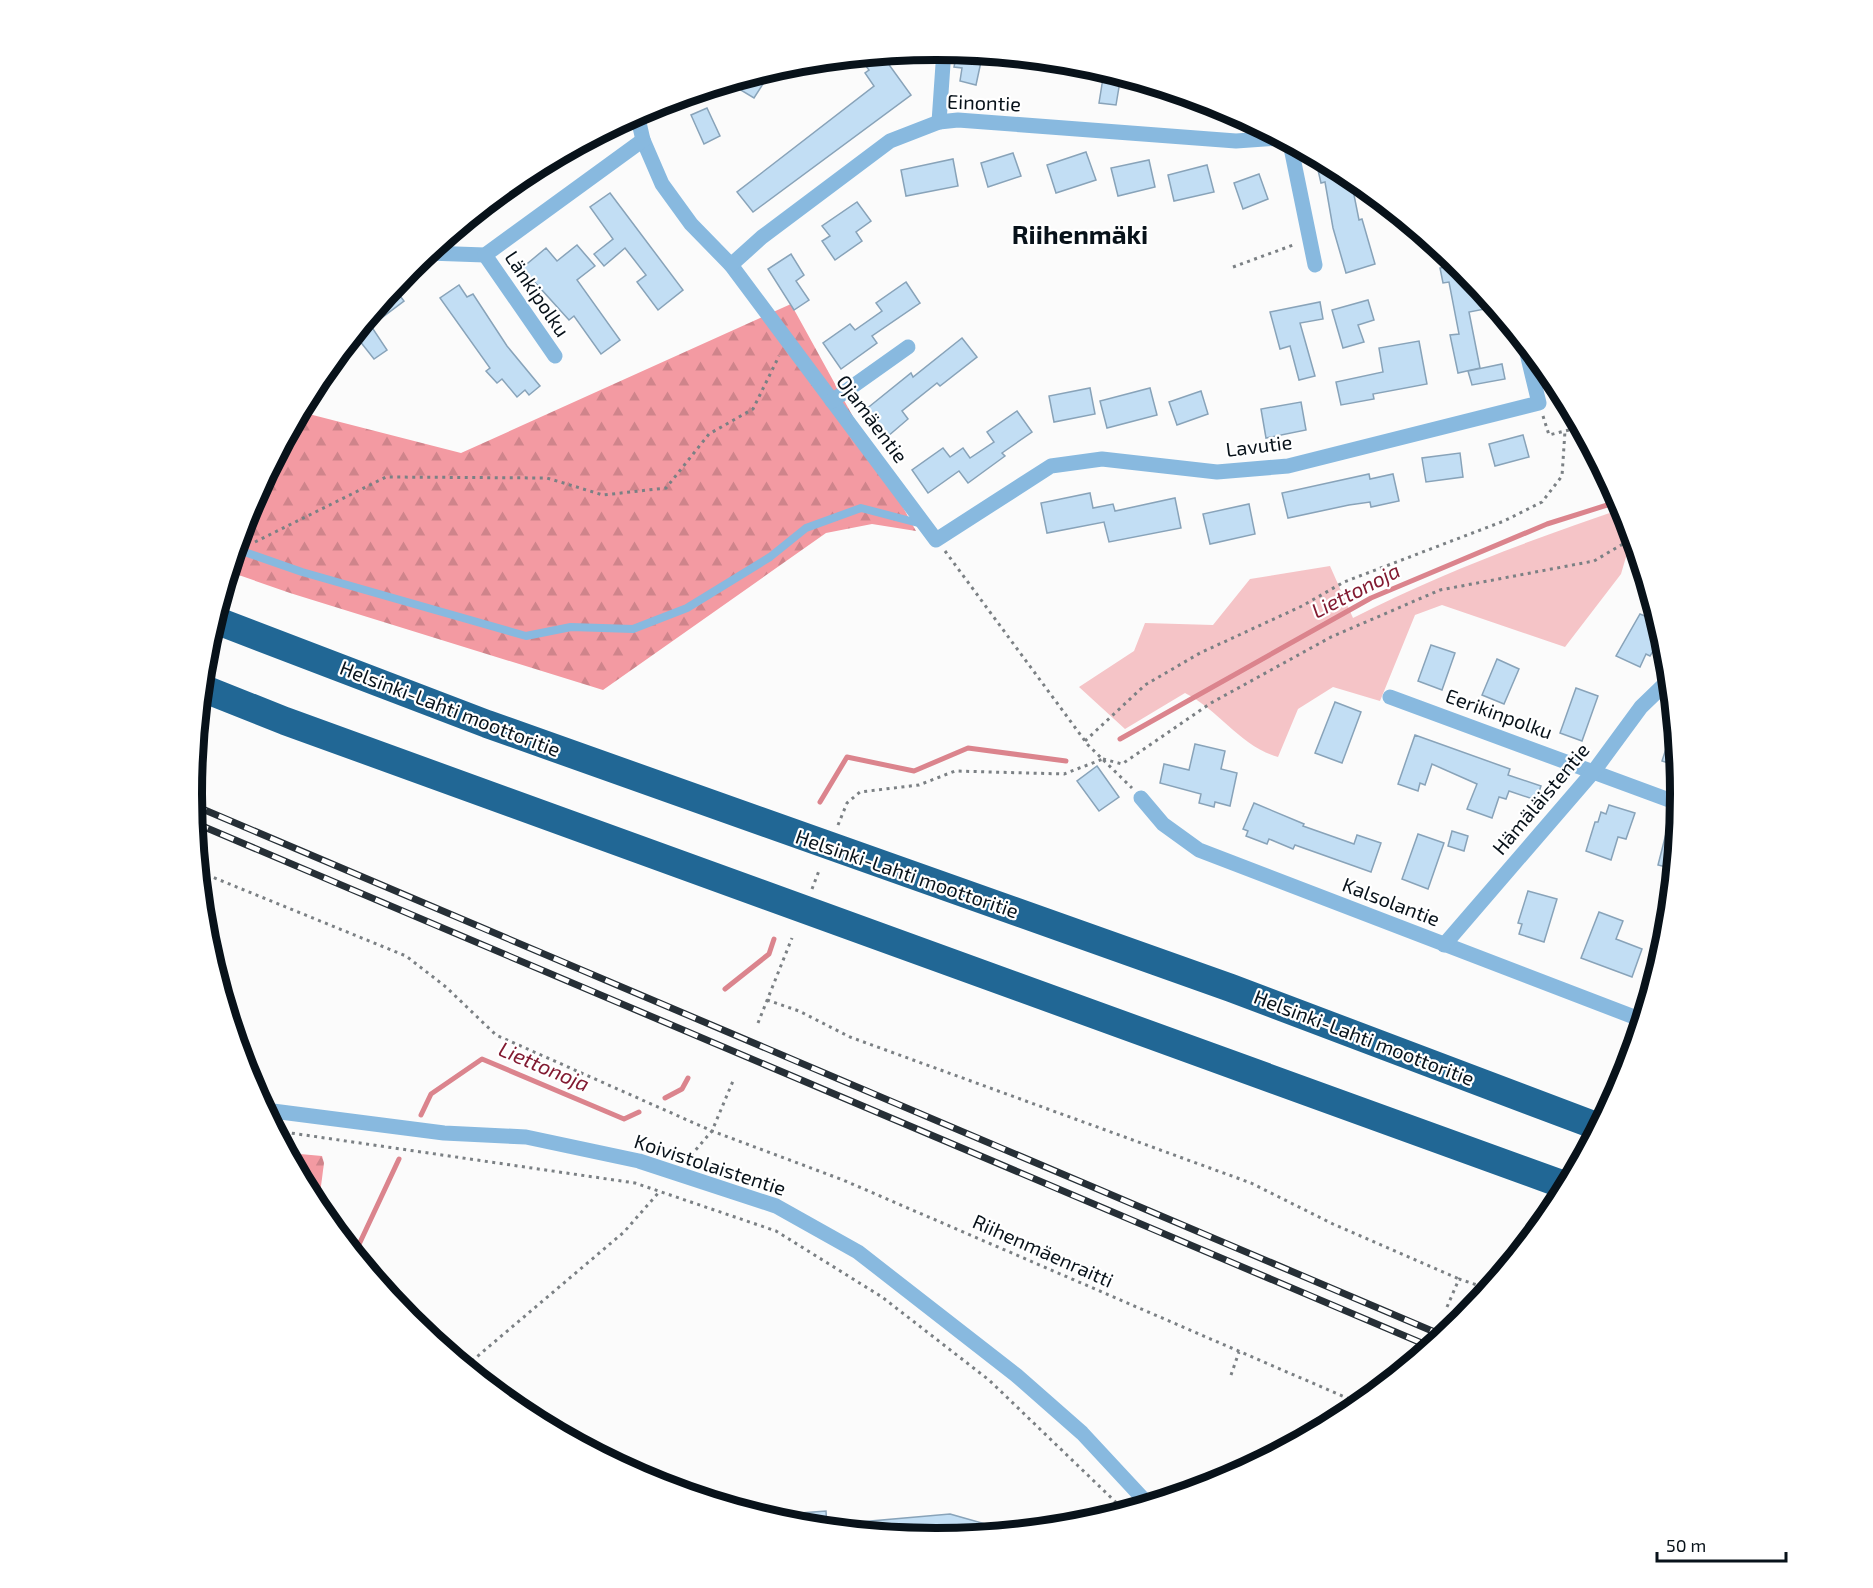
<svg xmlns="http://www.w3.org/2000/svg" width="1873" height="1588" font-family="'Exo 2',sans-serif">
<defs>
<pattern id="forest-firs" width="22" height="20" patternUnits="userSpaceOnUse" patternTransform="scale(1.5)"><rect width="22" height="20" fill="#f39aa2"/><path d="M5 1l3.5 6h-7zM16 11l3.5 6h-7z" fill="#cf848b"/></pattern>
</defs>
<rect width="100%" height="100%" fill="#fbfbfb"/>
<path fill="#f5c4c7" d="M1624 508 1637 551 1626 557 1621 574 1565 647 1442 605 1415 615 1380 701 1333 687 1298 709 1278 757C1241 747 1219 710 1185 693L1125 729 1079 687 1134 651 1145 623 1213 625 1250 579 1330 566 1353 618C1440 573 1531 540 1624 508Z"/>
<g fill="url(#forest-firs)">
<polygon points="791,304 916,531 872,524 826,533 603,690 290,593 230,572 249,509 301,412 461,453"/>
<polygon points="289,1153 322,1156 324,1163 318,1209"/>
</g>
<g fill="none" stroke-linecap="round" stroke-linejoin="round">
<g stroke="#db848d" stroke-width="5">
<polyline points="1120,739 1371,598 1547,524 1620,501"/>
<polyline points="820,802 847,757 914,771 968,748 1066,761"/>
<polyline points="725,989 769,954 774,939"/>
<polyline points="665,1098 682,1089 688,1078"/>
<polyline points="421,1115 431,1094 482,1059 624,1119 639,1112"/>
<polyline points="355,1253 399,1159"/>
</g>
</g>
<g fill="#c2def4" stroke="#88a3b9" stroke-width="1.5">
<polygon points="957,52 982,57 976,85 960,81 962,68 954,67"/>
<polygon points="882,55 911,95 753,212 737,192 874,86 865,73 869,70 859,57"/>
<polygon points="772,70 754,98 729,83 732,82"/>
<polygon points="1103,78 1120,81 1116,105 1099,103"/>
<polygon points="707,108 720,136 704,144 691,115"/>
<polygon points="1086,152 1096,180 1056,193 1047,165"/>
<polygon points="1013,153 1021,176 988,187 981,163"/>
<polygon points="953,159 958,186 906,196 901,170"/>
<polygon points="1321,159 1356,180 1358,190 1353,190 1359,220 1362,219 1375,264 1346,273 1333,228 1325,182 1321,183 1318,170 1323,169"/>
<polygon points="1149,160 1155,187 1118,196 1111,168"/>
<polygon points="1207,165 1214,192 1174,201 1168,175"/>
<polygon points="1259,174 1268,199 1243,209 1234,183"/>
<polygon points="610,193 683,290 658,310 637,282 646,275 625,248 604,266 594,254 613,239 590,207"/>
<polygon points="857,202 871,221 856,232 862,241 835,260 822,241 830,236 822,226"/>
<polygon points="577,245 595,266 577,280 620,340 601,354 574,316 569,320 522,268 546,248 557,261"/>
<polygon points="791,254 804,275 796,281 809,300 794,310 768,269"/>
<polygon points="1459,264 1482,291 1485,309 1469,312 1480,368 1458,373 1450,335 1459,334 1449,282 1443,283 1440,268"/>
<polygon points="906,282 920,303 872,336 877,343 841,369 823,343 850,324 855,330 882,311 876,303"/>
<polygon points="459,285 467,297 473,294 507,346 540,386 529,395 525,390 517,397 502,379 497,383 486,371 490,368 440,298"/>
<polygon points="394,288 404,301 371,326 387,350 374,359 355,335"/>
<polygon points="1368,300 1374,320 1358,325 1364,342 1343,348 1332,310"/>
<polygon points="1320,302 1323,319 1300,323 1315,376 1299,380 1290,346 1280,349 1270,312"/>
<polygon points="962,338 977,357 940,386 937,383 902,411 908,419 887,437 865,410 911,373 913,377"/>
<polygon points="1419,341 1427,384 1373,394 1374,399 1341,405 1336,382 1383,372 1379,348"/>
<polygon points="1502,364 1505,379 1472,385 1468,371"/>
<polygon points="1090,388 1095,414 1054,422 1049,396"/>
<polygon points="1150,388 1157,415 1107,428 1100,401"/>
<polygon points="1201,391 1208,414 1177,425 1169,402"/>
<polygon points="1301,402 1306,430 1266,438 1261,409"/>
<polygon points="1017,411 1032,432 1002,453 1005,456 968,483 959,471 928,493 912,470 943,448 950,457 963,448 970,458 994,442 987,432"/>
<polygon points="1523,435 1529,457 1495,466 1489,444"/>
<polygon points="1460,453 1463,477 1426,482 1422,458"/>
<polygon points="1369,474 1370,479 1393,474 1399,501 1371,507 1370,502 1349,505 1288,518 1282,493"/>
<polygon points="1090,493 1093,508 1113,504 1115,511 1175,498 1181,528 1109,542 1104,522 1047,533 1041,503"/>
<polygon points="1249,504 1255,534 1210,544 1203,514"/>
<polygon points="1640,614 1659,622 1663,636 1650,656 1646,654 1640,667 1616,656"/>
<polygon points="1431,645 1455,653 1442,690 1418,681"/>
<polygon points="1497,659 1519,669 1504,704 1482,695"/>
<polygon points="1576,688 1598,696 1582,741 1560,733"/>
<polygon points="1335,702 1361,712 1342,763 1315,753"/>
<polygon points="1674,724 1677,754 1678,766 1662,761"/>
<polygon points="1415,735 1510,769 1508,775 1541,786 1536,800 1509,791 1506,799 1499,797 1492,818 1467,809 1477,784 1432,764 1425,785 1420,783 1418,791 1398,784"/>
<polygon points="1195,744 1225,751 1221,769 1237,773 1230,806 1215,802 1214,807 1199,803 1201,794 1160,783 1164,764 1189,770"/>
<polygon points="1097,766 1119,797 1099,811 1077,781"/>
<polygon points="1254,803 1304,824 1303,826 1354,844 1357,835 1381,843 1371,872 1295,845 1293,849 1269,839 1267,844 1246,836 1248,831 1243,829"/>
<polygon points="1609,805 1635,813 1626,839 1618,837 1611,860 1586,851 1595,822 1598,822 1601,812 1606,814"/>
<polygon points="1671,814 1679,815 1674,869 1658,865"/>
<polygon points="1452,831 1468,836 1464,851 1448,846"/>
<polygon points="1418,834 1444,843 1428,889 1402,879"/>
<polygon points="1528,891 1557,899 1544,942 1519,934 1522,924 1518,923"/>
<polygon points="1599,912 1623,921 1616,939 1642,949 1632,977 1581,958"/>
<polygon points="826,1511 827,1528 791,1524 773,1519 773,1515"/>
<polygon points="950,1514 1010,1531 936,1538 848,1530 848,1523"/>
</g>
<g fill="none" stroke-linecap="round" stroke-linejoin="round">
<g stroke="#7b8084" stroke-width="3" stroke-dasharray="3 4.5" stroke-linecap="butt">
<polyline points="1233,267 1296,244"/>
<polyline points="1543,416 1549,435 1581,427"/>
<polyline points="255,542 386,477 547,478 603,495 666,488 709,434 753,409 779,356"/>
<polyline points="945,551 1088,745 1132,788"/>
<polyline points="1085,741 1145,685 1200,653 1302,606 1344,582 1504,521 1542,502 1562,476 1565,431"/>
<polyline points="1103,759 1122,764 1211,703 1331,637 1440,590 1594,561 1633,538"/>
<polyline points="838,825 847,803 860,792 919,785 955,771 1064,774 1103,759"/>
<polyline points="200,872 406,956 446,987 496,1035 712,1131 843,1180 1361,1404"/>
<polyline points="812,889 820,868"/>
<polyline points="767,1000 799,1011 850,1037 1251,1183 1333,1224 1459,1279"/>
<polyline points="758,1023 792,938"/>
<polyline points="277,1131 635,1183 776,1231 882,1297 989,1380 1125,1511"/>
<polyline points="686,1161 712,1131 733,1081"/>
<polyline points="1447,1307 1459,1279 1489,1289"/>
<polyline points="466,1366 624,1232 660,1191"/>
<polyline points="1231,1375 1239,1352"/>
</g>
<polyline stroke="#88b9df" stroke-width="8" points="236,549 302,572 526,636 571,627 633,629 687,608 770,557 806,528 861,508 922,524"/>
<g stroke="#88b9df" stroke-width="15">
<polyline points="637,114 643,140 662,184 691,224 731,265 936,540 1051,466 1102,459 1217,472 1288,466 1539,403 1524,341"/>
<polyline points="939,122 944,50"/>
<polyline points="1290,143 1315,265"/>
<polyline points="428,253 485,255 643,140"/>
<polyline points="485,255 555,356"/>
<polyline points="731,265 762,237 890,141 939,122 958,120 1236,141 1281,138"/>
<polyline points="832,401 908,347"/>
<polyline points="1390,697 1680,804"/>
<polyline points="1141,798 1163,824 1199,850 1642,1020"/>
<polyline points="1444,945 1594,771 1641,707 1670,679"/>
<polyline points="265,1110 444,1133 526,1137 639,1161 776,1206 858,1252 1016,1375 1082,1433 1148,1504"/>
</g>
<g stroke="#216795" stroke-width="28">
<polyline points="215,620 487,724 1231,988 1599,1127"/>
<polyline points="202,688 285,721 1567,1186"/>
</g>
<defs>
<g id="rail">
<polyline points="193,805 1444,1336"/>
<polyline points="195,823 1431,1347"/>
</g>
</defs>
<use href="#rail" stroke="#262f36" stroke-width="7"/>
<use href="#rail" stroke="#fff" stroke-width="4.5" stroke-dasharray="14" stroke-linecap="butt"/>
</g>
<g text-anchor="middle" stroke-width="4.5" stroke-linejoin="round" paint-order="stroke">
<g font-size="20" fill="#08121a" stroke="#fff">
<text transform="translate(984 103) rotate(2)" y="7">Einontie</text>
<text transform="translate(537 294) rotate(56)" y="7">Länkipolku</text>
<text transform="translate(872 419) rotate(53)" y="7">Ojamäentie</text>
<text transform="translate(1259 446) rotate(-7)" y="7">Lavutie</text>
<text transform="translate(450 709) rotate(21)" y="7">Helsinki-Lahti moottoritie</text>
<text transform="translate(1499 714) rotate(20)" y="7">Eerikinpolku</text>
<text transform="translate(1541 799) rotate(-50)" y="7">Hämäläistentie</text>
<text transform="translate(907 874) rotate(19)" y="7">Helsinki-Lahti moottoritie</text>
<text transform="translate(1391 902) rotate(21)" y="7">Kalsolantie</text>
<text transform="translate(1364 1038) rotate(21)" y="7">Helsinki-Lahti moottoritie</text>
<text transform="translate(710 1165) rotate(18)" y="7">Koivistolaistentie</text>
<text transform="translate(1043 1251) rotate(24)" y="7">Riihenmäenraitti</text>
</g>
<g font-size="21" font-style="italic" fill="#821a31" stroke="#fff">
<text transform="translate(1356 591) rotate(-27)" y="7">Liettonoja</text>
<text transform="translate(544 1067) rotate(23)" y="7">Liettonoja</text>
</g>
<g font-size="26" font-weight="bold" fill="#08121a" stroke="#fff">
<text x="1080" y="244">Riihenmäki</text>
</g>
</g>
<path d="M0 0H1873V1588H0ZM202 794a734 734 0 1 1 1468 0a734 734 0 1 1-1468 0Z" fill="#fff" fill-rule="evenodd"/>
<path fill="none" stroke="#08121a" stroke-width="8" d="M202 794a734 734 0 1 1 1468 0a734 734 0 1 1-1468 0Z"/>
<path d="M1657 1552v9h129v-9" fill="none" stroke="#08121a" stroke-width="3"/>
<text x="1666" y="1552" font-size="18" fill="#08121a" stroke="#ffffff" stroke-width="4.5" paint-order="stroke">50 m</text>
</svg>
